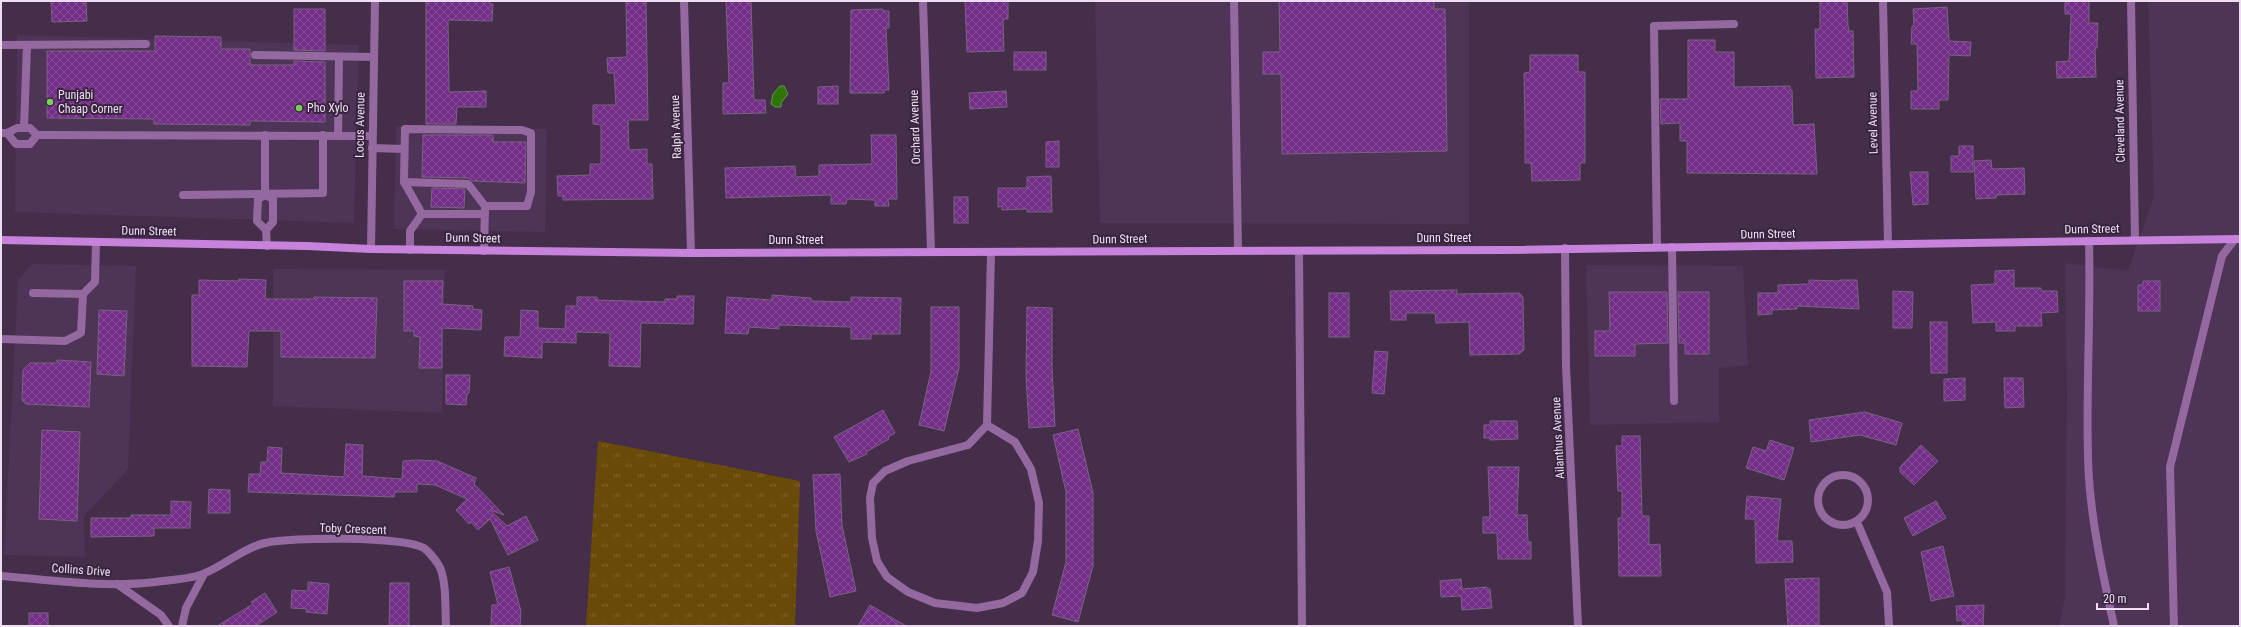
<svg xmlns="http://www.w3.org/2000/svg" width="2241" height="627" font-family="'Roboto Condensed',sans-serif">
<defs>
<pattern id="grass-tufts" width="24" height="20" patternUnits="userSpaceOnUse"><rect width="24" height="20" fill="#6a4a08"/><path d="M3 7l-1-3M5 7V3M7 7l1-3M15 17l-1-3M17 17v-4M19 17l1-3" fill="none" stroke="#80642c"/></pattern>
<pattern id="building-cross-hatch" width="8" height="8" patternUnits="userSpaceOnUse"><rect width="8" height="8" fill="#732f87"/><path d="M0 0l8 8M0 8l8-8" fill="none" stroke="#874d98"/></pattern>
</defs>
<rect width="100%" height="100%" fill="#442e4a"/>
<g fill="#4e3456">
<polygon points="1095,1 1469,1 1469,224 1100,223"/>
<polygon points="2148,1 2240,1 2240,626 2059,626 2065,597 2067,394 2065,263 2128,271 2154,197"/>
<polygon points="17,35 359,45 354,223 15,212"/>
<polygon points="396,126 547,129 545,232 394,229"/>
<polygon points="32,264 136,266 128,469 84,516 85,557 4,555 18,281"/>
<polygon points="1586,265 1743,266 1748,365 1719,368 1719,422 1590,425"/>
<polygon points="273,269 445,270 442,413 273,406"/>
</g>
<polygon fill="url(#grass-tufts)" points="598,441 800,481 795,626 586,626"/>
<polygon fill="#2e7506" stroke="#67954c" points="780,86 784,86 788,94 781,103 781,107 775,107 771,104 773,94"/>
<g fill="url(#building-cross-hatch)" stroke="#796281">
<polygon points="51,1 86,1 87,21 52,22"/>
<polygon points="426,1 490,1 490,4 493,4 492,21 448,20 449,92 486,91 486,107 457,107 456,124 426,124"/>
<polygon points="626,1 646,1 648,120 628,120 629,150 647,149 647,164 652,164 653,199 563,200 563,196 558,196 557,176 590,175 590,164 601,164 601,125 593,124 593,105 616,105 614,73 608,73 607,58 627,57"/>
<polygon points="726,1 751,1 754,100 765,100 766,113 723,114 723,83 729,83"/>
<polygon points="965,1 1008,1 1008,19 1003,19 1004,51 967,52"/>
<polygon points="1279,1 1434,1 1434,9 1445,9 1447,151 1282,154 1281,74 1263,74 1263,52 1280,52"/>
<polygon points="1820,1 1847,1 1848,26 1849,31 1853,31 1854,77 1816,78 1815,29 1820,29"/>
<polygon points="2065,1 2089,1 2089,23 2098,23 2097,48 2095,48 2096,77 2057,78 2056,62 2069,61 2071,14 2065,14"/>
<polygon points="1947,7 1949,41 1971,42 1970,56 1949,55 1948,100 1939,100 1939,109 1911,109 1911,91 1918,91 1917,44 1911,44 1912,26 1914,26 1913,9"/>
<polygon points="294,9 325,9 325,51 294,50"/>
<polygon points="883,9 883,11 889,11 889,28 886,28 889,90 884,90 884,93 850,93 851,10"/>
<polygon points="155,36 221,37 221,49 250,49 250,65 294,65 294,61 325,62 325,122 250,121 250,125 154,124 154,119 47,118 47,51 155,51"/>
<polygon points="1688,40 1715,40 1715,52 1734,52 1734,87 1790,86 1790,90 1792,90 1793,125 1814,124 1817,174 1687,173 1687,141 1680,141 1680,123 1661,124 1660,99 1688,99"/>
<rect x="1014" y="52" width="32" height="18"/>
<polygon points="1530,55 1578,55 1578,72 1585,72 1585,163 1580,163 1580,180 1532,181 1531,163 1525,163 1525,130 1524,73 1530,72"/>
<polygon points="838,86 838,104 818,104 818,87"/>
<polygon points="1006,91 1007,107 970,109 969,93"/>
<polygon points="423,135 493,135 493,142 526,142 525,183 473,181 468,178 422,177"/>
<polygon points="871,135 896,135 897,199 888,199 889,206 875,206 875,200 847,199 846,204 831,204 831,195 726,198 725,168 795,166 796,177 819,176 819,165 872,164"/>
<polygon points="1059,141 1059,167 1046,167 1046,142"/>
<polygon points="1959,146 1973,146 1973,172 1951,172 1951,156 1959,156"/>
<polygon points="1991,160 1992,169 2024,168 2025,194 1996,195 1996,198 1976,199 1974,161"/>
<polygon points="1910,172 1928,172 1928,204 1913,205"/>
<polygon points="1051,176 1052,212 1027,212 1027,209 1002,210 1002,206 998,207 998,188 1027,188 1027,177"/>
<polygon points="432,188 465,189 464,208 431,207"/>
<rect x="954" y="197" width="14" height="26"/>
<polygon points="2014,270 2014,288 2041,288 2041,291 2057,291 2058,312 2041,313 2042,326 2015,326 2015,331 1996,331 1996,322 1973,323 1971,285 1995,284 1995,271"/>
<polygon points="239,279 266,280 265,299 314,299 314,297 377,298 375,358 281,357 281,331 249,331 247,367 192,366 192,295 199,295 199,280 239,281"/>
<polygon points="1809,280 1840,281 1840,280 1857,280 1859,309 1797,306 1797,309 1772,310 1772,314 1758,315 1758,293 1778,293 1778,285 1809,284"/>
<polygon points="404,281 443,281 442,304 473,306 472,309 482,310 481,330 442,328 442,368 419,368 420,337 414,336 414,331 404,331"/>
<polygon points="2143,281 2160,281 2160,311 2138,311 2138,285 2143,285"/>
<polygon points="1457,290 1457,294 1519,293 1523,297 1524,350 1519,354 1470,355 1469,322 1436,323 1435,313 1406,313 1406,320 1391,320 1390,291"/>
<polygon points="1893,291 1913,292 1912,328 1893,328"/>
<polygon points="1609,292 1667,292 1668,343 1635,344 1635,356 1595,356 1595,331 1610,331"/>
<polygon points="1678,292 1709,292 1709,354 1685,354 1685,343 1679,343"/>
<rect x="1329" y="293" width="20" height="44"/>
<polygon points="772,295 811,298 811,301 851,302 851,297 901,298 900,334 871,334 871,339 851,339 851,327 779,325 779,329 749,327 748,334 725,333 727,297 772,300"/>
<polygon points="677,296 694,296 693,324 641,323 640,367 609,366 610,333 576,332 576,343 542,342 542,358 504,356 505,337 520,337 521,310 538,311 538,328 565,329 566,306 577,306 577,297 597,297 597,300 665,302 665,299 677,299"/>
<polygon points="931,307 959,307 959,368 944,431 919,425 931,371"/>
<polygon points="1027,307 1052,308 1052,367 1055,426 1029,428 1026,375"/>
<polygon points="99,310 127,311 124,376 97,374"/>
<polygon points="1930,322 1947,322 1947,373 1931,373"/>
<polygon points="1375,351 1388,352 1384,394 1372,393"/>
<polygon points="57,360 91,362 89,407 26,404 22,400 23,370 30,363 57,363"/>
<polygon points="446,375 470,375 469,393 467,394 466,405 446,404"/>
<polygon points="1965,378 1965,400 1944,401 1944,379"/>
<polygon points="2004,378 2023,378 2024,407 2005,408"/>
<polygon points="883,410 895,433 888,437 889,439 866,452 867,454 849,462 834,437"/>
<polygon points="1865,412 1902,423 1896,445 1860,435 1811,442 1809,420"/>
<polygon points="1490,421 1517,421 1518,439 1490,440 1490,438 1484,438 1484,425 1490,425"/>
<polygon points="1078,429 1093,493 1093,566 1078,622 1052,615 1066,562 1066,492 1053,435"/>
<polygon points="42,430 80,432 77,521 39,519"/>
<polygon points="1622,436 1640,436 1642,516 1649,516 1649,545 1660,544 1661,576 1619,576 1618,518 1622,518 1622,491 1618,491 1616,446 1622,446"/>
<polygon points="1770,440 1794,448 1784,480 1746,468 1753,447 1766,451"/>
<polygon points="346,444 363,445 362,476 402,479 403,461 417,460 437,461 476,478 474,484 504,515 490,510 507,526 526,516 538,540 508,555 490,519 478,530 471,522 469,524 456,510 467,499 435,485 417,484 417,492 395,492 394,497 248,492 249,474 260,474 261,462 267,462 268,447 282,448 281,473 344,477"/>
<polygon points="1921,445 1938,461 1914,485 1900,472 1900,467"/>
<polygon points="1488,467 1519,467 1517,515 1527,515 1528,542 1531,542 1531,559 1498,559 1497,533 1483,533 1483,517 1490,517"/>
<polygon points="840,474 842,525 856,591 830,597 816,531 813,475"/>
<polygon points="209,489 230,490 230,513 208,513"/>
<polygon points="1747,496 1781,499 1777,541 1792,541 1793,562 1756,563 1755,519 1745,519"/>
<polygon points="171,501 191,502 190,528 154,528 154,536 91,537 91,518 131,518 131,515 171,515"/>
<polygon points="1936,501 1946,518 1913,536 1904,518"/>
<polygon points="1943,546 1954,596 1931,601 1921,552"/>
<polygon points="509,567 521,611 520,626 491,626 492,605 498,605 490,572"/>
<polygon points="1819,578 1819,626 1788,626 1785,579"/>
<polygon points="1461,579 1462,589 1487,587 1487,589 1490,589 1492,608 1462,610 1461,596 1441,597 1440,581"/>
<polygon points="308,582 329,584 327,614 306,612 307,609 291,608 292,590 308,591"/>
<polygon points="390,583 409,583 409,626 389,626"/>
<polygon points="265,593 277,612 256,626 217,626 253,604 251,602"/>
<polygon points="870,605 906,626 858,626"/>
<polygon points="1984,605 1983,626 1963,626 1963,620 1957,621 1956,606"/>
<rect x="29" y="613" width="19" height="13"/>
</g>
<g fill="none" stroke-linecap="round" stroke-linejoin="round">
<g stroke="#9469a0" stroke-width="8">
<polyline points="1234,1 1238,249"/>
<polyline points="1,45 146,44"/>
<polyline points="255,55 374,57"/>
<polyline points="24,128 27,45"/>
<polyline points="1,133 7,133 17,128 30,128 37,135"/>
<polyline points="7,133 16,144 30,144 37,135 43,135 372,136"/>
<polyline points="338,136 339,57"/>
<polyline points="372,148 404,149"/>
<polyline points="404,182 468,184 485,206"/>
<polyline points="183,195 323,193 323,135"/>
<polyline points="265,195 265,135"/>
<polyline points="265,195 258,199 257,221 266,230 267,246"/>
<polyline points="265,195 273,199 273,222 266,230"/>
<path d="M2089 241C2091 313 2086 384 2088 456 2089 513 2102 570 2114 626"/>
<polyline points="1657,247 1654,26 1734,24"/>
<polyline points="1672,247 1674,401"/>
<polyline points="410,250 410,231 422,214"/>
<polyline points="484,251 485,206 527,206 531,192 531,133 522,130 405,129 404,182 422,214 485,214"/>
<polyline points="1299,251 1302,626"/>
<polyline points="83,294 95,282 96,242"/>
<polyline points="1,339 65,341 81,333 83,294 33,293"/>
<polyline points="987,425 1015,442 1031,469 1039,503 1038,541 1033,572 1022,593 1003,603 977,608 935,603 908,592 887,577 877,561 872,538 870,498 873,483 885,471 908,461 968,445 987,425 991,253"/>
<polyline points="2174,626 2170,467 2222,256 2235,239"/>
</g>
<g stroke="#9469a0" stroke-width="8">
<polyline points="684,1 691,253"/>
<polyline points="923,1 931,251"/>
<polyline points="1883,1 1888,244"/>
<polyline points="2131,1 2135,240"/>
<polyline points="1565,248 1566,366 1578,626"/>
<polyline points="371,249 375,1"/>
<circle cx="1843" cy="500" r="25"/>
<polyline points="1857,522 1887,592 1889,626"/>
<path d="M1 576C52 580 104 588 155 582 168 580 194 579 205 573 225 565 243 548 265 543 291 537 401 536 424 548 428 551 435 559 438 564 447 577 445 610 446 626"/>
<polyline points="117,584 161,615 169,626"/>
<polyline points="182,626 186,608 204,574"/>
</g>
<polyline stroke="#c783db" stroke-width="8" points="1,240 307,246 371,249 691,253 1502,250 2240,239"/>
</g>
<g fill="#78d158" stroke="#39243f" stroke-width="1.5">
<circle cx="50" cy="102" r="4"/>
<circle cx="299" cy="108" r="4"/>
</g>
<g text-anchor="middle" stroke-width="4" stroke-linejoin="round" paint-order="stroke">
<g font-size="12" fill="#eddff1" stroke="#39243f" text-anchor="start">
<text x="58" y="99">Punjabi<tspan x="58" dy="14">Chaap Corner</tspan></text>
<text x="307" y="112">Pho Xylo</text>
</g>
<g font-size="12" fill="#eddff1" stroke="#39243f">
<text transform="translate(2120 121) rotate(-91)" y="4">Cleveland Avenue</text>
<text transform="translate(1873 123) rotate(-91)" y="4">Level Avenue</text>
<text transform="translate(360 125) rotate(-89)" y="4">Locus Avenue</text>
<text transform="translate(676 127) rotate(-92)" y="4">Ralph Avenue</text>
<text transform="translate(915 127) rotate(-92)" y="4">Orchard Avenue</text>
<text transform="translate(2092 229) rotate(-1)" y="4">Dunn Street</text>
<text transform="translate(149 231) rotate(1)" y="4">Dunn Street</text>
<text transform="translate(1768 234) rotate(-1)" y="4">Dunn Street</text>
<text transform="translate(473 238) rotate(1)" y="4">Dunn Street</text>
<text x="1444" y="242">Dunn Street</text>
<text transform="translate(1120 239) rotate(-1)" y="4">Dunn Street</text>
<text x="796" y="244">Dunn Street</text>
<text transform="translate(1558 438) rotate(-93)" y="4">Ailanthus Avenue</text>
<text transform="translate(353 529) rotate(2)" y="4">Toby Crescent</text>
<text transform="translate(81 570) rotate(4)" y="4">Collins Drive</text>
</g>
</g>
<rect width="2241" height="627" fill="none" stroke="#eddff1" stroke-width="4"/>
<path d="M2097 603v6h51v-6" fill="none" stroke="#eddff1" stroke-width="2"/>
<text x="2103" y="603" font-size="12" fill="#eddff1" stroke="#39243f" stroke-width="3" paint-order="stroke">20 m</text>
</svg>
